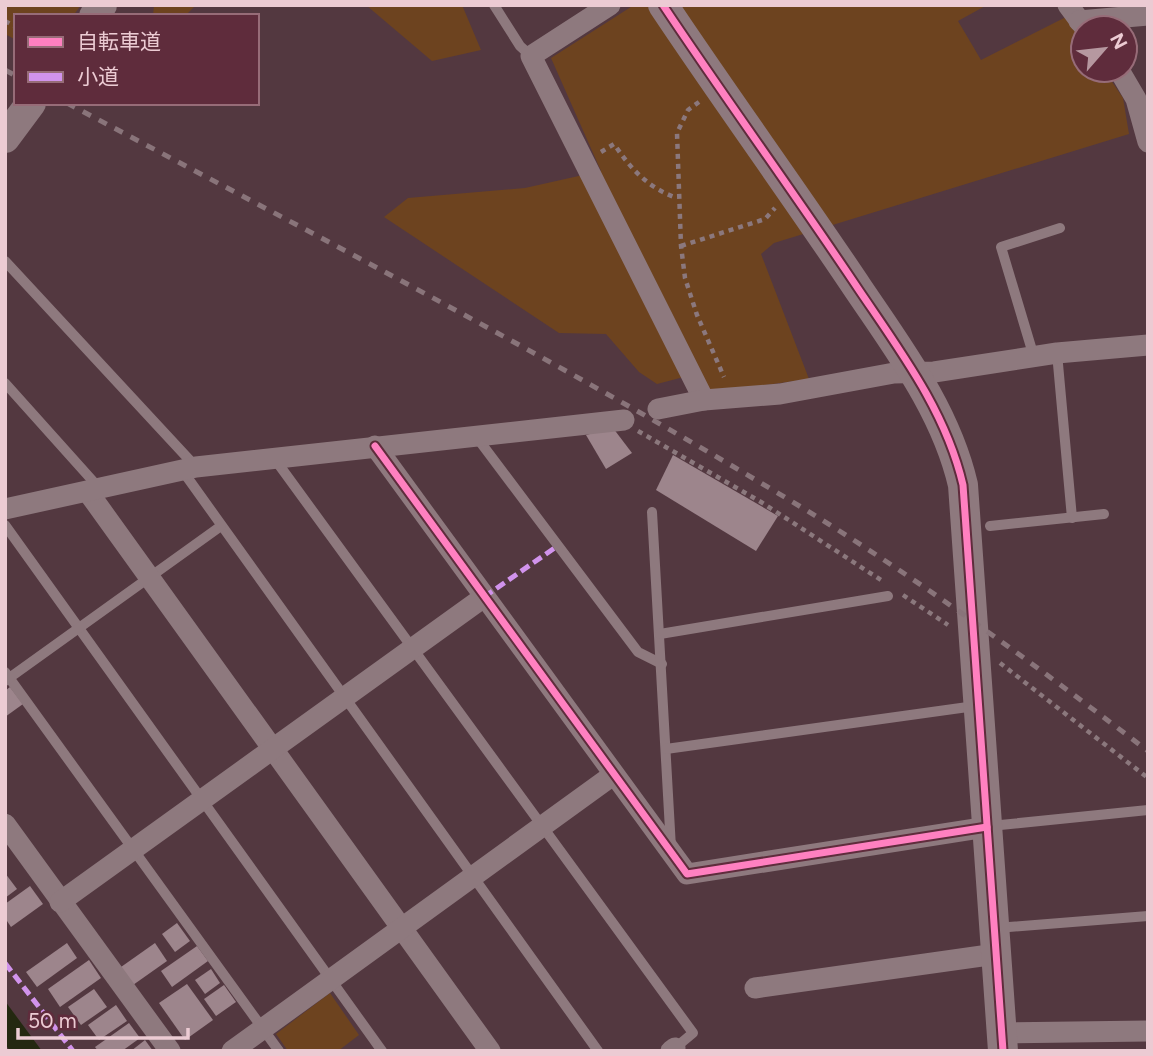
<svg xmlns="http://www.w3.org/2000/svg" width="1153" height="1056" font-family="Figtree,'Noto Sans JP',sans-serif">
<rect width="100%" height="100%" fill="#533840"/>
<g fill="#6d431f">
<polygon points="5,5 81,5 73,16 16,16 16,40 5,34"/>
<polygon points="154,5 196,5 185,16 153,16"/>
<polygon points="366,5 462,5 481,50 432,61"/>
<polygon points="634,5 987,5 958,21 981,60 1066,17 1083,41 1083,70 1104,70 1123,98 1129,134 774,243 761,254 809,379 709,393 699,373 657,384 639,372 606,334 559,333 384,217 408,198 525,188 601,171 551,58"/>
<polygon points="330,993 359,1035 338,1051 288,1051 276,1034"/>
</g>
<polygon fill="#242810" points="5,1001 42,1051 10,1051 5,1044"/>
<g fill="#9d858c">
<polygon points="613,428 632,453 606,469 586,435"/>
<polygon points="673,455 778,516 756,551 656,490"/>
<polygon points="10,687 23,704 5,717 5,691"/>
<polygon points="5,873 17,889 5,898"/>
<polygon points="30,886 43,904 11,927 5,918 5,904"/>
<polygon points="177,923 190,941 175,952 162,934"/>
<polygon points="67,943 77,958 37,987 26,972"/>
<polygon points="155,943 167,961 133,985 121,967"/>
<polygon points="197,946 208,961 172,987 161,971"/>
<polygon points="89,960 101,978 60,1007 48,989"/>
<polygon points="211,969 220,983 205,994 195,980"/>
<polygon points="187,984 213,1020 185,1040 159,1003"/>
<polygon points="224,985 236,1002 216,1016 204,999"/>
<polygon points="94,989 107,1007 81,1025 68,1007"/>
<polygon points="116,1005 127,1021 99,1040 88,1025"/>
<polygon points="129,1023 140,1038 122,1051 98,1051 95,1047"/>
<polygon points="145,1040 153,1051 131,1051"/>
</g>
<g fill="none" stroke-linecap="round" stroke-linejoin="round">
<g stroke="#8b787d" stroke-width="4.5" stroke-dasharray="5 5" stroke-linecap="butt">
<polyline points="5,21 16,27"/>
<polyline points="699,102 688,110 677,133 681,246 685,278 697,315 724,377"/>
<path d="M601 152 614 144C631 169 648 188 677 198"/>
<polyline points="681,246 765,219 775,208"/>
<polyline points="638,431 761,502 884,582"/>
<polyline points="903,595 948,625"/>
<polyline points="1000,663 1148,778"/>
</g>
<g stroke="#8e797e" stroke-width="10">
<polyline points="494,5 520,46 531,56"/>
<polyline points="5,261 196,467"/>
<polyline points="1057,353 1072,518"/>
<polyline points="1034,357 1001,247 1060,228"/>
<polyline points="5,383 100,489"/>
<polyline points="475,435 638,652 662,664"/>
<polyline points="274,458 693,1033 675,1048 677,1051"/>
<polyline points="182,470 598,1051"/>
<polyline points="652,512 671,848"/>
<polyline points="5,525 382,1051"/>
<polyline points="990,526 1104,514"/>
<polyline points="660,634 888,596"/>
<polyline points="5,672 279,1051"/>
<polyline points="5,681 221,526"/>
<polyline points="666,749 975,706"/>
<polyline points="990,826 1148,810"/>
<polyline points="997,928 1148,916"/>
</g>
<g stroke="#8e797e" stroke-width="21">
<polyline points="610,5 531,56 704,400"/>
<polyline points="1068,5 1085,28"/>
<polyline points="1079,21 1148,15"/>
<polyline points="1119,70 1136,99 1148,142"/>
<polyline points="658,409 704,400 780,394 894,373 934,372 1057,353 1148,345"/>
<polyline points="375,446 687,874 987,827"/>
<polyline points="88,492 490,1051"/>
<polyline points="5,509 196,467 624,420"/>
<polyline points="5,824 170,1051"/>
<polyline points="60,902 484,597"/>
<polyline points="755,988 996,954"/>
<polyline points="1002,1033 1148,1031"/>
<polyline points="232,1051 613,775"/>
<polyline points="671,1051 675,1048"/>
</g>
<g stroke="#8e797e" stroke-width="30">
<path d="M663 5C727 101 795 194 859 290 901 352 946 412 963 485L1003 1051"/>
<polyline points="94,16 102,5"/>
<polyline points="5,138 31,103"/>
</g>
<g stroke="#89747a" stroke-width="5" stroke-dasharray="9 9" stroke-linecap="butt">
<polyline points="5,70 16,76"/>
<path d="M67 103C315 235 565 364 806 510 923 582 1038 667 1148 751"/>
</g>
<g stroke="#d193ec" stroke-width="5" stroke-dasharray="10 5" stroke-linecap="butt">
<polyline points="484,597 556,547"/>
<polyline points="5,963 73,1051"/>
</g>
<defs>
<g id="cycleway">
<path d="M663 5C727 101 795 194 859 290 901 352 946 412 963 485L1003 1051"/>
<polyline points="375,446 687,874 987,827"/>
</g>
</defs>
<use href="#cycleway" stroke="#5f2c3c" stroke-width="11"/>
<use href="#cycleway" stroke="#ff80c0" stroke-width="7"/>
</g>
<rect width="1153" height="1056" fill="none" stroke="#eccbd3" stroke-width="14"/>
<rect x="14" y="14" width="245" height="91" fill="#5f2c3c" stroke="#976c78" stroke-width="2"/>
<rect x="28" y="37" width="35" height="10" fill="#ff80c0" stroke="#976c78" stroke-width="2"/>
<text x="77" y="49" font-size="21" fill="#eccbd3">自転車道</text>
<rect x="28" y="72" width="35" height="10" fill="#d193ec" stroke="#976c78" stroke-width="2"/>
<text x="77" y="84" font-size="21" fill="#eccbd3">小道</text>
<g transform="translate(1104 49) rotate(62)"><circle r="33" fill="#5f2c3c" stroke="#976c78" stroke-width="2"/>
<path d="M0-5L12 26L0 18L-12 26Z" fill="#b698a0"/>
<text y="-10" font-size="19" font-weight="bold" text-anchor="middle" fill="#eccbd3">N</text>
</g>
<path d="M18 1028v10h170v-10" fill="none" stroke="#eccbd3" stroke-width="3.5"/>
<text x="28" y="1028" font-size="21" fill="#eccbd3" stroke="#5f2c3c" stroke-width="5" paint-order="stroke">50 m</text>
</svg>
